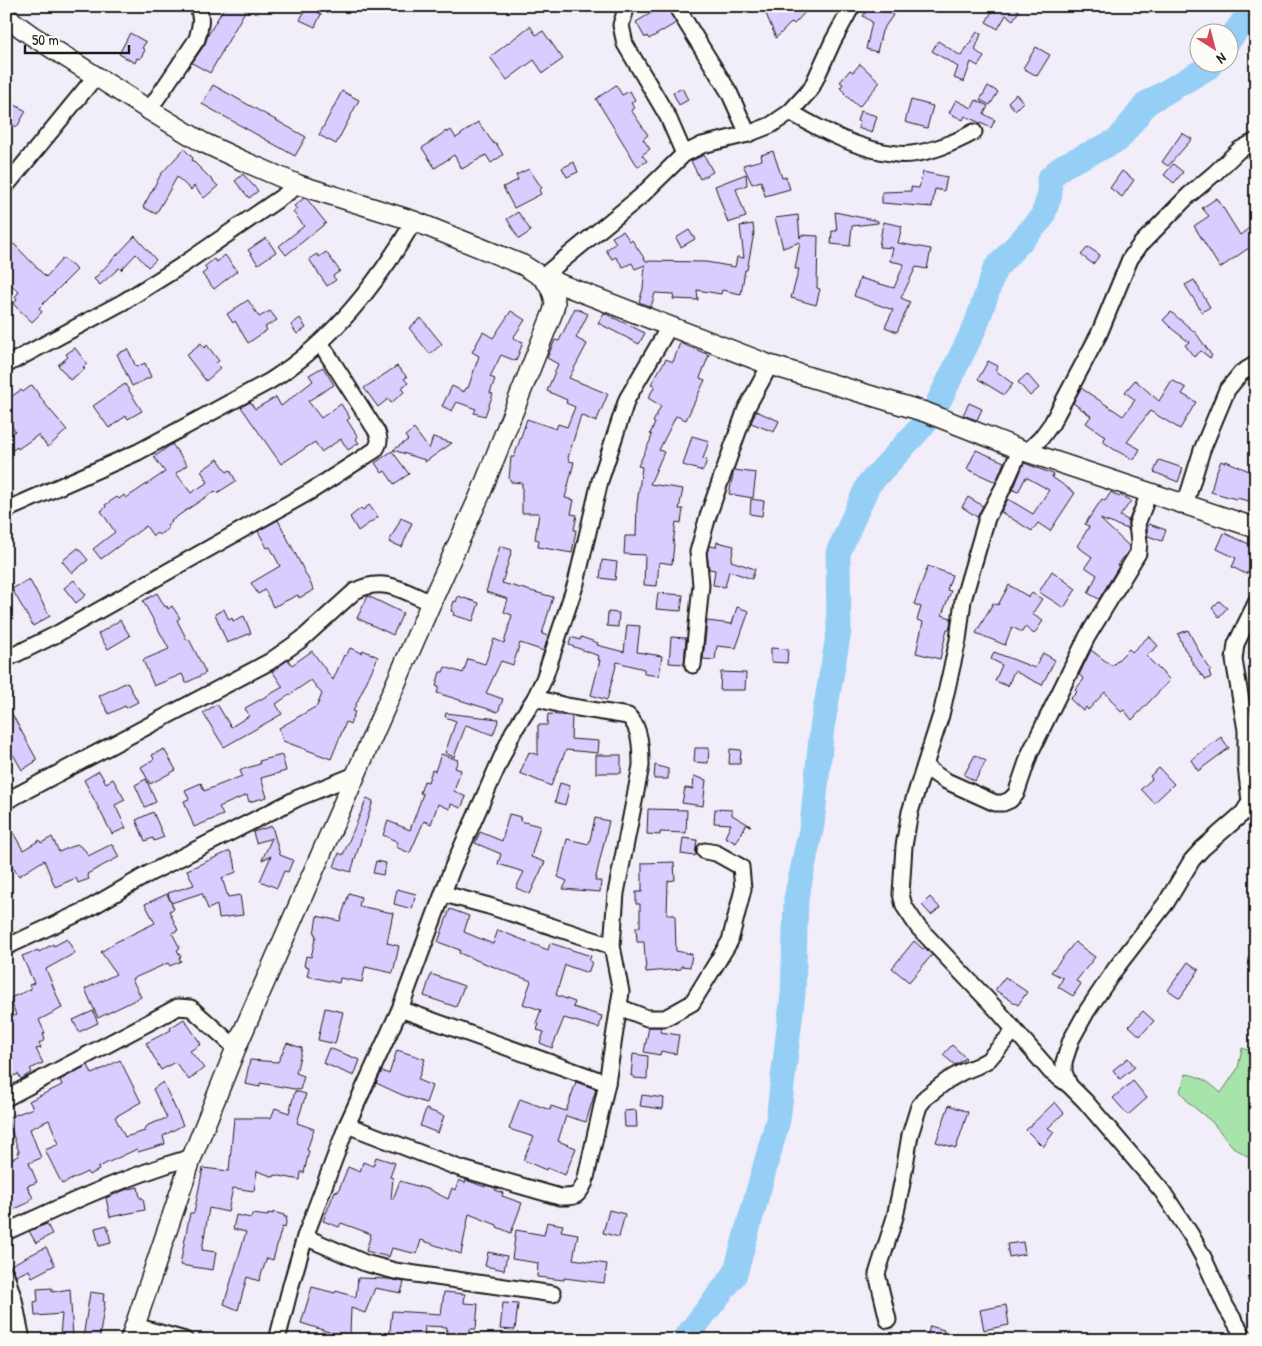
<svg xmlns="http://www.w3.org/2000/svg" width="1262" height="1346" font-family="'Patrick Hand',sans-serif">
<rect width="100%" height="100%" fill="#f2eef9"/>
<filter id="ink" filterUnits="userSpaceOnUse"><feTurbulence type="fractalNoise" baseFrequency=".02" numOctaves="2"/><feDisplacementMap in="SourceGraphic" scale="10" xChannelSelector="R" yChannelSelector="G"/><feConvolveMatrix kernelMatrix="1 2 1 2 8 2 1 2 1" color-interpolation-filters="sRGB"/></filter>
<g filter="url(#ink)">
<path fill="#a7e4ab" stroke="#628064" d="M1242 1048 1254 1052 1256 1054V1162L1233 1147 1212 1122 1189 1103 1180 1091 1186 1074C1201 1076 1210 1083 1221 1093L1238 1068Z"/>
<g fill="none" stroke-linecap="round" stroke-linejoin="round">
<g stroke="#96cff6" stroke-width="25">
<polyline points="1230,39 1255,6"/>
<polyline points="935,409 976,325 995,269 1042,218 1050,194 1049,179 1063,166 1118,140 1147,103 1209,67 1212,62"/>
<polyline points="684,1340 735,1274 778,1120 793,994 796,899 812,825 822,728 839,631 838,553 868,485 925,423"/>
</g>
</g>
<g fill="#daccfe" stroke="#1c1c1c">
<polygon points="225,6 248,6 210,73 192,63 205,44 208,35"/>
<polygon points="307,6 321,14 315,27 300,20"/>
<polygon points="663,6 667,6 676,23 649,39 647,36 645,38 636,22"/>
<polygon points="772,6 811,6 794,24 792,22 776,38 764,9"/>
<polygon points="870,6 878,6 893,15 882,31 877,52 866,49 872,22 863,16"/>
<polygon points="995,6 1013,6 1019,11 1013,20 1006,15 998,29 986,22"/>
<polygon points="530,26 536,35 543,31 563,59 543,73 534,60 507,80 490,57"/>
<polygon points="977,32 981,34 975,50 984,57 978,66 971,62 964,82 954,78 958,67 932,51 938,41 961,56"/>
<polygon points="130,33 146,42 142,48 145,50 140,59 137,58 135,63 119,54"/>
<polygon points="1036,47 1050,55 1037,76 1023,68"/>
<polygon points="860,64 880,82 859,107 844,94 845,93 840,88 843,84 840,82 850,70 853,72"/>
<polygon points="213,85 306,137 295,156 202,104"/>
<polygon points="616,85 622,95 630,91 635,100 631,103 634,108 631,110 648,135 643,139 650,149 642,155 647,161 638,167 596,99"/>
<polygon points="988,86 998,92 990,105 980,100"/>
<polygon points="682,88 688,100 679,105 673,93"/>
<polygon points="342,91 359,100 336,144 319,135"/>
<polygon points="1016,94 1023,102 1015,110 1008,102"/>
<polygon points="6,100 26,111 17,127 6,121"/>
<polygon points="911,100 933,106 927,128 905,122"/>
<polygon points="956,100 972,108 976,100 988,106 984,114 995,120 991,128 965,116 963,120 949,113"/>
<polygon points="860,111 877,116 872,133 858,128 860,122 857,121"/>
<polygon points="478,122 494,144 496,143 503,155 491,163 486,155 462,169 454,155 435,168 422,148 446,131 447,133 451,130 456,138"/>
<polygon points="1182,133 1192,139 1168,166 1162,162"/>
<polygon points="184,149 193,158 192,160 218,186 204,198 194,186 191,190 177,177 156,214 143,207 161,174"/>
<polygon points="773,151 782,178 786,177 790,189 765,196 761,181 752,184 743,165 762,160 761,155"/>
<polygon points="704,155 713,172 700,179 691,161"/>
<polygon points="574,162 578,172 567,177 562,168"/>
<polygon points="1173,164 1183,172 1174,183 1164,175"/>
<polygon points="529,169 542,188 539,190 541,194 514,208 503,187 518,180 516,175"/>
<polygon points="1122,171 1134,180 1122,197 1110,188"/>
<polygon points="923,172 947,177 944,191 935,189 932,207 882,203 882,192 911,191 911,187 919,188"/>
<polygon points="243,174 258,191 249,198 235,181"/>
<polygon points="746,174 747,185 736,189 746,217 728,223 715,186"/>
<polygon points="304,198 307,199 326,223 286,255 279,246 304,226 293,212 297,209 294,206"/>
<polygon points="1217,198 1240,235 1256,223 1256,243 1220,268 1194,226 1209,216 1202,208"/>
<polygon points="518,212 531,231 519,239 507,219"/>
<polygon points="835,212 878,221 878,223 852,226 850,246 831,244 832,231 837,231"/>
<polygon points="798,215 800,238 801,235 818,236 817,288 820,289 816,305 791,298 799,269 795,269 800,242 783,248 775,218"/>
<polygon points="883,222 902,226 898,243 931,249 927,269 916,267 901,298 910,302 897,332 885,327 893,310 854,296 860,278 894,288 904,264 890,261 893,248 879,247"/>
<polygon points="753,224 754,233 747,270 745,270 741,294 722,290 721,294 697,290 698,300 673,299 674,294 655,293 651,307 639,302 643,289 645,265 635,269 632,263 623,267 616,257 612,259 606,250 616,243 612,237 623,231 630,241 632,240 646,261 706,262 735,267 737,257 744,258 740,226"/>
<polygon points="689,230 695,239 681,247 676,238"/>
<polygon points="135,236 156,260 148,267 136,254 121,270 119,268 100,285 94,279"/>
<polygon points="266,238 276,252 258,264 248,250"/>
<polygon points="14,244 46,277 63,258 77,270 39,308 42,312 32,322 13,304 17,300 15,297 19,292 6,280 6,251"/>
<polygon points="1088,247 1100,255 1093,264 1081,255"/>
<polygon points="326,252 340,271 333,276 336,280 327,286 309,259 317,254 319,257"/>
<polygon points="225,255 237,271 214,289 202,274 207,270 204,267 214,259 217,262"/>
<polygon points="1194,280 1210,307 1202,312 1185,285"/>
<polygon points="248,300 259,317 270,311 277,320 265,327 267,330 248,343 235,321 233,323 227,314"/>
<polygon points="575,308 588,314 576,338 587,344 569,378 608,394 596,422 581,415 568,458 569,461 574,462 565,498 574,500 571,514 577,515 574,530 576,530 572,553 538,547 539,540 535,539 539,513 522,513 522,483 511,482 511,480 509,479 511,457 514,457 527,419 556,429 558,424 567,427 575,407 566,403 567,400 547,391 558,364 547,358 555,340 559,341"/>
<polygon points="511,311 525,320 513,338 523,342 516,361 501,355 490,377 495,379 490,393 493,394 485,416 474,413 476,409 457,402 452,411 442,406 452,386 464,392 466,388 468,388 479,356 472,352 483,332 493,338"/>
<polygon points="1171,312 1196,333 1212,356 1210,358 1201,351 1194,357 1185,345 1189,342 1172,329 1163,320"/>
<polygon points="604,313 645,333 639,344 598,323"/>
<polygon points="300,318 306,328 297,334 291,325"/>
<polygon points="421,318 442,344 430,354 409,328"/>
<polygon points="201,343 204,348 207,345 219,361 216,363 221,368 206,381 186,355"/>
<polygon points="680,343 709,355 700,378 705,380 686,420 676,416 659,450 664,452 650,484 683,489 679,509 683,509 681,523 676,522 673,544 674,544 672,564 659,562 657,586 644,585 645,555 624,554 625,536 636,536 637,504 642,467 638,466 650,441 652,435 650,434 655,423 653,422 661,406 648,398 655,386 651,384 666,359 673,362"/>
<polygon points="75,348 87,364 83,367 85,369 70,380 58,365 68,357 66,354"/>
<polygon points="128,349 136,367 145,363 151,377 132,386 117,354"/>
<polygon points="988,361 998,366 995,370 1013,384 1004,395 978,379"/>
<polygon points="397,366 407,377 404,379 408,383 401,388 404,392 391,403 388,399 378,407 364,388"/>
<polygon points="323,367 334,385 308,401 321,418 341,404 350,418 347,420 358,437 356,439 359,443 348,450 341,439 321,452 315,442 281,464 241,407 250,402 255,409 276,397 281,406 313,381 309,375"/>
<polygon points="1027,374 1039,388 1030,396 1018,382"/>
<polygon points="1135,380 1159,401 1172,380 1186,388 1182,394 1196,402 1180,429 1150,411 1127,442 1140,449 1134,460 1115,450 1102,441 1106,437 1086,423 1091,416 1073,403 1081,388 1123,416 1135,400 1125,392"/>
<polygon points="125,384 142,411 128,419 126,416 109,428 93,406"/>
<polygon points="32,385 46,405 67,430 48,447 38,435 18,449 17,447 13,450 6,440 6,437 15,431 6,418 6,400 21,390 23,392"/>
<polygon points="969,403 982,409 977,420 963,415"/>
<polygon points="756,411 779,421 774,432 751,423"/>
<polygon points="414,429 429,449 433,437 452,443 425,462 425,460 393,450 408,440 405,436"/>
<polygon points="692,436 709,441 703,459 707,460 703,471 683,465"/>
<polygon points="172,444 187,465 176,473 191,493 208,482 201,471 218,459 227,472 230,470 236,481 217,493 215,491 185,511 171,521 172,522 167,526 169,528 159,535 157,533 153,536 146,526 101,559 93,549 115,532 101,511 106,507 105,505 117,497 119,499 124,495 126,498 165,472 154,457"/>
<polygon points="976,450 1004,462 996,482 967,469"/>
<polygon points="392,451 409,474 394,484 385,471 382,473 375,463"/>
<polygon points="1159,460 1183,468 1178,482 1154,472"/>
<polygon points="1221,461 1225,463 1226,461 1256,474 1256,503 1237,498 1236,499 1211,492 1215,475"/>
<polygon points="1024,463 1053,474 1052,477 1075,493 1050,531 1038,523 1032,531 1001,512 1008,499 1033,514 1049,490 1026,477 1018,492 1013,490"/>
<polygon points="734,470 756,473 753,498 729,494"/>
<polygon points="1111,492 1119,497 1121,495 1122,496 1131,501 1120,516 1128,520 1128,529 1100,519 1129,546 1129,550 1118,565 1119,566 1099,599 1088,593 1097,575 1085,567 1092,557 1077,546 1089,527 1085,524 1102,499 1105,501"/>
<polygon points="968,497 983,506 977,517 962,507"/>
<polygon points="751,499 764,501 762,516 750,514"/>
<polygon points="369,505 378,517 358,531 350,517 361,508 363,510"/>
<polygon points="401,518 412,523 402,547 389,542"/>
<polygon points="278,520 314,590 299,598 298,595 273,607 265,590 258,594 251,583 280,566 270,547 267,548 258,531"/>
<polygon points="1149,524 1166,530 1162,541 1148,536 1147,529"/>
<polygon points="1224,533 1256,547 1256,575 1247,572 1246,574 1232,567 1236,558 1217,549"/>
<polygon points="717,542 734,546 731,561 755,569 752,579 729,571 725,587 713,585 715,570 709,569 707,553 709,546 716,547"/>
<polygon points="500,546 512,550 502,583 553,597 542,634 548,636 544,651 520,643 513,665 501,661 486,693 503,699 498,712 437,693 439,687 436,686 440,672 443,672 445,667 463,673 468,659 485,664 494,639 504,643 512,615 504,612 508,599 486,592"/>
<polygon points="78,548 88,560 72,573 62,561"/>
<polygon points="602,560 617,562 615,580 600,578"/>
<polygon points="928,566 952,575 947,590 951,591 942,615 951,618 950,626 949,630 947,629 940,659 916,653 923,622 917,620 921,607 914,604"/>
<polygon points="1052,571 1076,589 1064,608 1039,592"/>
<polygon points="29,579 50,616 33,626 12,589"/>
<polygon points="74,580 86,595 76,603 64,588"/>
<polygon points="1009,585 1029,597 1032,593 1042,599 1032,614 1043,621 1034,634 1025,627 1022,632 1012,627 1005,645 976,633 993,603 998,605"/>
<polygon points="157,593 165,607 167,606 168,609 172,606 180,618 177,620 187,640 189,639 206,673 186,683 182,674 154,686 143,660 169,649 143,601"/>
<polygon points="658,593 683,595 681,611 656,609"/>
<polygon points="368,596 403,613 393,635 357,618"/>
<polygon points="458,596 479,603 473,621 453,615 454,612 451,611 454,601 456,602"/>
<polygon points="1219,601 1227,608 1219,617 1212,608"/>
<polygon points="737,607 749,611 736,648 717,646 715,660 703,659 707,621 732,624"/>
<polygon points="224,609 229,620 232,618 233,621 244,616 251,633 227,643 215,614"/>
<polygon points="608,612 619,613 618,627 607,626"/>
<polygon points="120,620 130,636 108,649 98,634"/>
<polygon points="627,625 640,626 637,652 662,656 659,676 644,674 644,669 617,662 607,700 591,695 600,660 598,660 599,656 569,645 571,637 580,640 581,637 598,643 597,645 624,652"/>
<polygon points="1188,630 1202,657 1211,670 1209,671 1211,677 1206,680 1203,675 1202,676 1190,659 1191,658 1184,648 1178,634"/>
<polygon points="1149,636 1158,646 1146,656 1170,680 1132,720 1124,710 1121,712 1105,692 1088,710 1086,707 1083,711 1070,699 1077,692 1075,690 1084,679 1079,675 1091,650 1112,666 1129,649 1132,652"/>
<polygon points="671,637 686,638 684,664 669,663"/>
<polygon points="350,648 362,653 363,650 378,657 353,711 355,712 350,724 346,722 331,759 283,741 279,728 317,706 322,694 311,680 276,704 282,714 224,747 203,713 217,704 231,727 249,716 245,708 283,687 272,671 288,660 292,665 312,651 333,680 344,655 346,656"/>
<polygon points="771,648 788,649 787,663 771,662"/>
<polygon points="994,652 1035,668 1043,653 1055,660 1042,685 1014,671 1008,686 995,681 1002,665 991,659"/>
<polygon points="721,672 746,673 745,690 720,690"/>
<polygon points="127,682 138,702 126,708 125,706 109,714 99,696"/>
<polygon points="6,703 37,760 34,761 35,762 22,770 6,742"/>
<polygon points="446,713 462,715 499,719 493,735 466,725 454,757 445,753 456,721 445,717"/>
<polygon points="548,714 572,716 571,739 599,741 598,753 566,750 551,786 520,773 529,752 538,755 538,725 547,725"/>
<polygon points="1221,737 1229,748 1198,771 1191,760"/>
<polygon points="695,748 709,748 708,763 694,762"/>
<polygon points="164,749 176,770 150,784 141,767 154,759 152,755"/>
<polygon points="730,749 741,750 740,764 729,764"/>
<polygon points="441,754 458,760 455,768 461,770 454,791 466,797 461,808 451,804 450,809 438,804 431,824 424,821 410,853 396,847 398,842 383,835 388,821 410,830 423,794 420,793 424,781 428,782 432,770 435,771"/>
<polygon points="282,755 286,771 261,778 267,797 249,802 247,795 219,807 223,815 194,827 184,801 189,799 185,790 201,783 204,791 242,776 240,770 260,764 259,761"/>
<rect x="596" y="755" width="25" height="18"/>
<polygon points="975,755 986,761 975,781 964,775"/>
<polygon points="655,765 668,769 668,779 654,779"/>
<polygon points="1159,768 1174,784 1154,803 1141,789 1152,779 1150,776"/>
<polygon points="99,771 106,783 113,779 125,800 115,805 126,828 112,834 84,780"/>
<polygon points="694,776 706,780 703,806 682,803 685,788 693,789"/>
<polygon points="146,779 156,802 145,807 135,785"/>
<polygon points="560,783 570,786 565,805 555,802"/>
<polygon points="367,798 373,801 351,872 334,867 339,853 343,855"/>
<polygon points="648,809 687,810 686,833 660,832 660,835 647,834"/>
<polygon points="715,809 732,810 732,815 751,826 746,825 736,843 725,837 731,824 714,823"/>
<polygon points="153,812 164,837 154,841 153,838 145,841 136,820"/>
<polygon points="509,814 521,817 520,821 540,826 531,857 545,862 530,894 516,888 524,872 498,864 501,854 475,843 480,832 502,841"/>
<polygon points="595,818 609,821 595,881 601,881 600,892 563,889 567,881 558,877 567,839 589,844"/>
<polygon points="6,820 23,850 40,840 41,843 52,837 59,852 77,844 85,850 88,856 112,844 119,857 87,874 89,879 78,883 76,878 55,887 44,860 19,876 12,866 6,869"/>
<polygon points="272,826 280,855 293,860 288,872 284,871 277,888 260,881 271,856 262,860 272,838 256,843 253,832"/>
<polygon points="683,838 697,840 695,856 681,854"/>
<polygon points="230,851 235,863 236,872 222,878 228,897 240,895 243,915 219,918 217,905 208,909 202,893 171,903 168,893 194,885 187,870"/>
<polygon points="376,861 386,863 383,875 373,873"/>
<polygon points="674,862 675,880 668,881 667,915 675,915 676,951 692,954 690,967 681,966 681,969 646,972 644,942 637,942 636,927 640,927 640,904 636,904 636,892 642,892 642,863"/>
<polygon points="397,889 416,894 412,909 394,904"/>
<polygon points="349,893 361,897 359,906 393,913 387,943 399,946 393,973 365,967 362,982 340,978 339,983 307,976 309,967 304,966 306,956 311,957 316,935 314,934 317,916 340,921"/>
<polygon points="167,894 174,909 169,911 178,930 172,933 180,948 177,950 181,957 179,958 181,961 170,966 168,963 132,979 141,997 98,1018 85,989 116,974 101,952 116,942 155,923 145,904"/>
<polygon points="930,897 940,908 931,915 922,905"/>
<polygon points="450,909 469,916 464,932 493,944 498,930 548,950 550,943 591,956 589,961 592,962 588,973 565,965 556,995 575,1002 573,1007 602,1016 599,1028 564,1018 552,1048 540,1043 544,1032 537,1030 539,1024 536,1023 541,1010 523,1004 531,981 476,960 459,953 460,950 438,942"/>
<polygon points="67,939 75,953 46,969 62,1008 39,1020 45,1033 43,1034 45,1040 39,1043 41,1048 36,1049 43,1063 30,1069 32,1072 21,1079 18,1074 14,1076 6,1062 6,1019 16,1015 10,998 31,989 29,985 34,983 22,956 38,950 39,952 53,944 54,946"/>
<polygon points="914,941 923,949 925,947 932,955 909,982 892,968"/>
<polygon points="1075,942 1095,957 1076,981 1081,984 1073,996 1058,987 1063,978 1051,972"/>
<polygon points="1188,962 1199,970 1180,998 1168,990"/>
<polygon points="431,974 464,986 456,1007 424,996"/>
<polygon points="1005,977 1027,992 1018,1005 995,990"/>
<polygon points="325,1008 343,1012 335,1044 318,1040"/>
<polygon points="93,1011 98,1023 79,1032 73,1020"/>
<polygon points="1143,1011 1154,1021 1140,1036 1129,1026"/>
<polygon points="184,1019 201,1044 190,1051 204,1068 189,1080 175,1062 161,1070 146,1043 171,1030 170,1028"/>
<polygon points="649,1027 661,1027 660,1032 679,1035 676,1054 661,1051 660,1055 644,1052"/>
<polygon points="287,1043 302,1048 296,1073 304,1076 300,1090 260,1083 260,1087 245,1084 250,1060 278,1062"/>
<polygon points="952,1045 966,1058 955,1065 943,1055"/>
<polygon points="329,1048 360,1060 354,1076 323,1063"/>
<polygon points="397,1050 425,1059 418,1080 432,1086 426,1103 402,1095 376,1083 382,1071 389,1074"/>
<polygon points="633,1054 648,1056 647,1079 634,1078 634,1076 631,1076"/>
<polygon points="1128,1058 1135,1067 1120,1079 1113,1070"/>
<polygon points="120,1060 141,1102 115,1117 125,1137 145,1131 144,1128 148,1126 148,1125 167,1118 153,1089 163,1082 183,1125 163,1136 165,1144 138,1152 137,1149 105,1164 98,1168 99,1170 89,1175 87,1172 62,1184 45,1150 59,1144 49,1120 30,1129 41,1158 29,1163 37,1182 27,1186 33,1198 29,1200 30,1202 6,1213 6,1161 19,1156 17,1152 19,1152 7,1118 33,1108 29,1101 62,1085 60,1080 88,1065 92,1074"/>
<polygon points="1133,1081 1147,1098 1128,1115 1113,1098"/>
<polygon points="576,1082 596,1089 586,1122 566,1116 558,1141 576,1148 565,1175 547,1168 546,1170 523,1160 534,1137 509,1129 520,1099 550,1110 551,1106 566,1111"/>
<polygon points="295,1091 306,1094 297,1123 314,1129 307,1150 309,1151 304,1173 301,1172 300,1180 275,1175 274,1177 257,1171 254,1191 233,1188 228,1212 209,1208 202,1250 216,1252 213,1270 180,1265 190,1213 194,1213 203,1168 229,1171 234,1118 271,1118 275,1108 289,1113"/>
<polygon points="642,1095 664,1098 663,1109 640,1106"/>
<polygon points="1055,1102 1064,1113 1048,1128 1054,1132 1043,1147 1026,1130"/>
<polygon points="949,1105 968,1112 956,1148 936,1142"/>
<polygon points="426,1109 444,1116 438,1133 420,1126"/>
<polygon points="636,1110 637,1127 625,1127 624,1111"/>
<polygon points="376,1157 395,1163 390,1177 393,1178 391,1199 393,1199 400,1181 430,1190 448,1199 452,1188 455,1190 459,1180 465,1183 466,1180 485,1187 485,1185 496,1188 495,1190 503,1193 502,1196 522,1203 511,1233 497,1227 497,1225 469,1214 461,1254 421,1240 417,1254 392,1248 389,1257 366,1251 371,1234 341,1223 339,1227 323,1221 335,1191 338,1192 348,1167 360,1172 363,1162 373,1166"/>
<polygon points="138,1187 140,1198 143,1198 145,1210 110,1217 106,1198 125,1190"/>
<polygon points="609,1210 625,1214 619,1237 603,1233"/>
<polygon points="273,1212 284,1215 284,1217 287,1217 285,1228 282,1227 273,1260 267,1258 259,1281 247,1277 238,1310 224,1304 246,1232 233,1229 236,1215 251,1218 252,1214 268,1216 268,1213 273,1214"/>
<polygon points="547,1222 563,1225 561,1231 578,1234 573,1259 607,1264 604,1283 564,1278 564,1280 537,1277 538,1263 512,1259 516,1230 544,1235"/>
<polygon points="47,1224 52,1234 36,1243 29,1231"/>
<polygon points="107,1225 111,1243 99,1246 95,1228"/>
<polygon points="1023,1242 1025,1254 1009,1257 1007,1244"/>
<polygon points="46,1247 55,1265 32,1277 29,1270 16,1276 13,1268 9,1266"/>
<polygon points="488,1252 507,1256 504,1270 485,1266"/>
<polygon points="358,1278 389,1279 404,1282 401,1293 375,1288 365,1313 351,1308 350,1334 332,1333 301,1323 312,1287 335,1293 336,1291 356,1297"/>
<polygon points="52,1288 52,1292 70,1289 73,1337 60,1335 62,1314 35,1316 34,1302 38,1301 37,1289"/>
<polygon points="90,1292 104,1294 103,1301 105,1302 99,1340 83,1338"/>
<polygon points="444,1292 465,1294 464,1303 478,1304 476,1329 470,1329 469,1339 459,1338 458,1340 446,1340 447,1327 425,1326 424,1340 389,1340 392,1311 441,1314"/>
<polygon points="503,1303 518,1304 515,1330 500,1329"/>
<polygon points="1006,1305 1009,1325 984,1330 980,1310"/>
<polygon points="930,1326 944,1330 942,1340 926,1340"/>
</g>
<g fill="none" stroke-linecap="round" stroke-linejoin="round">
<defs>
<g id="minor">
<polyline points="627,6 621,25 625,44 668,117 684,154"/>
<polyline points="676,6 729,92 748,134"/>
<path d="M149 110 197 39C200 28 203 17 197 6"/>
<path d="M790 112C823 131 859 150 897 154 920 157 955 143 974 132"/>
<polyline points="6,186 96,76"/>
<polyline points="542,277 640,197 684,154 702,145 748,134 771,125 790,112 811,89 833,41 852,6"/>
<polyline points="6,365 123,302 181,266 299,185"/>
<polyline points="1020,450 1004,486 987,518 963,600 958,640 941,715 910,812 904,846 901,894 904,906 918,927 999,1012 1051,1072 1069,1085 1085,1101 1162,1191 1191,1235 1203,1257 1226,1307 1246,1340"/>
<polyline points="1027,452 1041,438 1052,423 1099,334 1130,259 1140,245 1189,195 1215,173 1239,150 1256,141"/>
<polyline points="1185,505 1202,450 1227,390 1241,373 1256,364"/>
<path d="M6 510 138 452 270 381C332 342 377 284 414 221"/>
<path d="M6 659 55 635 311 491 375 450C380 443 380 439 377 432L321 344"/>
<polyline points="693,665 701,585 698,552 708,516 746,409 770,365"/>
<polyline points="925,767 944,780 995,803 1003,803 1010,800 1016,794 1030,753 1087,637 1138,553 1139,542 1137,524 1149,493"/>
<path d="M6 801 269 662 302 639 355 591C384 576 404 591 431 603"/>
<polyline points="444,894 489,906 612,946"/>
<polyline points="6,947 88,909 150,873 298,798 355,775"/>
<polyline points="619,1007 647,1018 665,1018 692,1003 730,941 743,889 741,867 716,853 705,851"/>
<polyline points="400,1009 607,1083"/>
<polyline points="1069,1085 1064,1072 1064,1062 1071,1040 1087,1011 1116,968 1166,903 1192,860 1203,848 1243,813 1250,802 1246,765 1246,730 1234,660 1236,644 1256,603"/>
<polyline points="6,1098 178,1007 191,1008 236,1048"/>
<path d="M347 1125 459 1168 560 1197C576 1197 578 1197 585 1182L607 1083 621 992 612 946 616 893 641 766C641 750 641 727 628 716L566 706 535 698"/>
<path d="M6 1232C68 1203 127 1176 192 1157"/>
<polyline points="305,1237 365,1263 395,1271 553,1294"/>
<polyline points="6,1275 14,1300 22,1340"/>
<polyline points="888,1320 877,1274 895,1217 902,1183 910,1135 919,1106 926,1097 948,1080 962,1072 977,1066 988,1060 1014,1031"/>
<polyline points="135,1326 185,1340"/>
<polyline points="277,1340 291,1285 305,1237 347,1125 400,1009 452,869 513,732 535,698 544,679 576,583 600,481 627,399 669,327"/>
</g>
<g id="tertiary">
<polyline points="6,17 31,35 149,110 202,142 243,161 299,185 414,221 523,265 542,277 549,285 553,294 555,303 553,312 480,495 431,603 236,1048 192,1157 130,1340"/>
<polyline points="542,277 770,365 925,412 1027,452 1256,528"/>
</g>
</defs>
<use href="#minor" stroke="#1c1c1c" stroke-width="19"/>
<use href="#tertiary" stroke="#1c1c1c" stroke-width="22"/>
<use href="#minor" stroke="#fdfcf7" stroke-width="15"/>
<use href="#tertiary" stroke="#fdfcf7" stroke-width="19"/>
</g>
</g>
<rect width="1262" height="1346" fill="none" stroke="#fdfcf7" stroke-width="25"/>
<rect x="12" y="12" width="1237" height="1321" fill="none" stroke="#1c1c1c" stroke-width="2" filter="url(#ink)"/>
<g transform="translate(1214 48) rotate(144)"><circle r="24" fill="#fdfcf7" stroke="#a3a29f"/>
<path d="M0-4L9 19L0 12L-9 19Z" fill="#d1495b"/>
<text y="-8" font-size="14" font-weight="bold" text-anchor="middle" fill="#1c1c1c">N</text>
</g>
<path d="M25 45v8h104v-8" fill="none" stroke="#1c1c1c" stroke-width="2.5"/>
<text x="32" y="45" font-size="15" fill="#1c1c1c" stroke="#fdfcf7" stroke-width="4" paint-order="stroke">50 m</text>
</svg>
